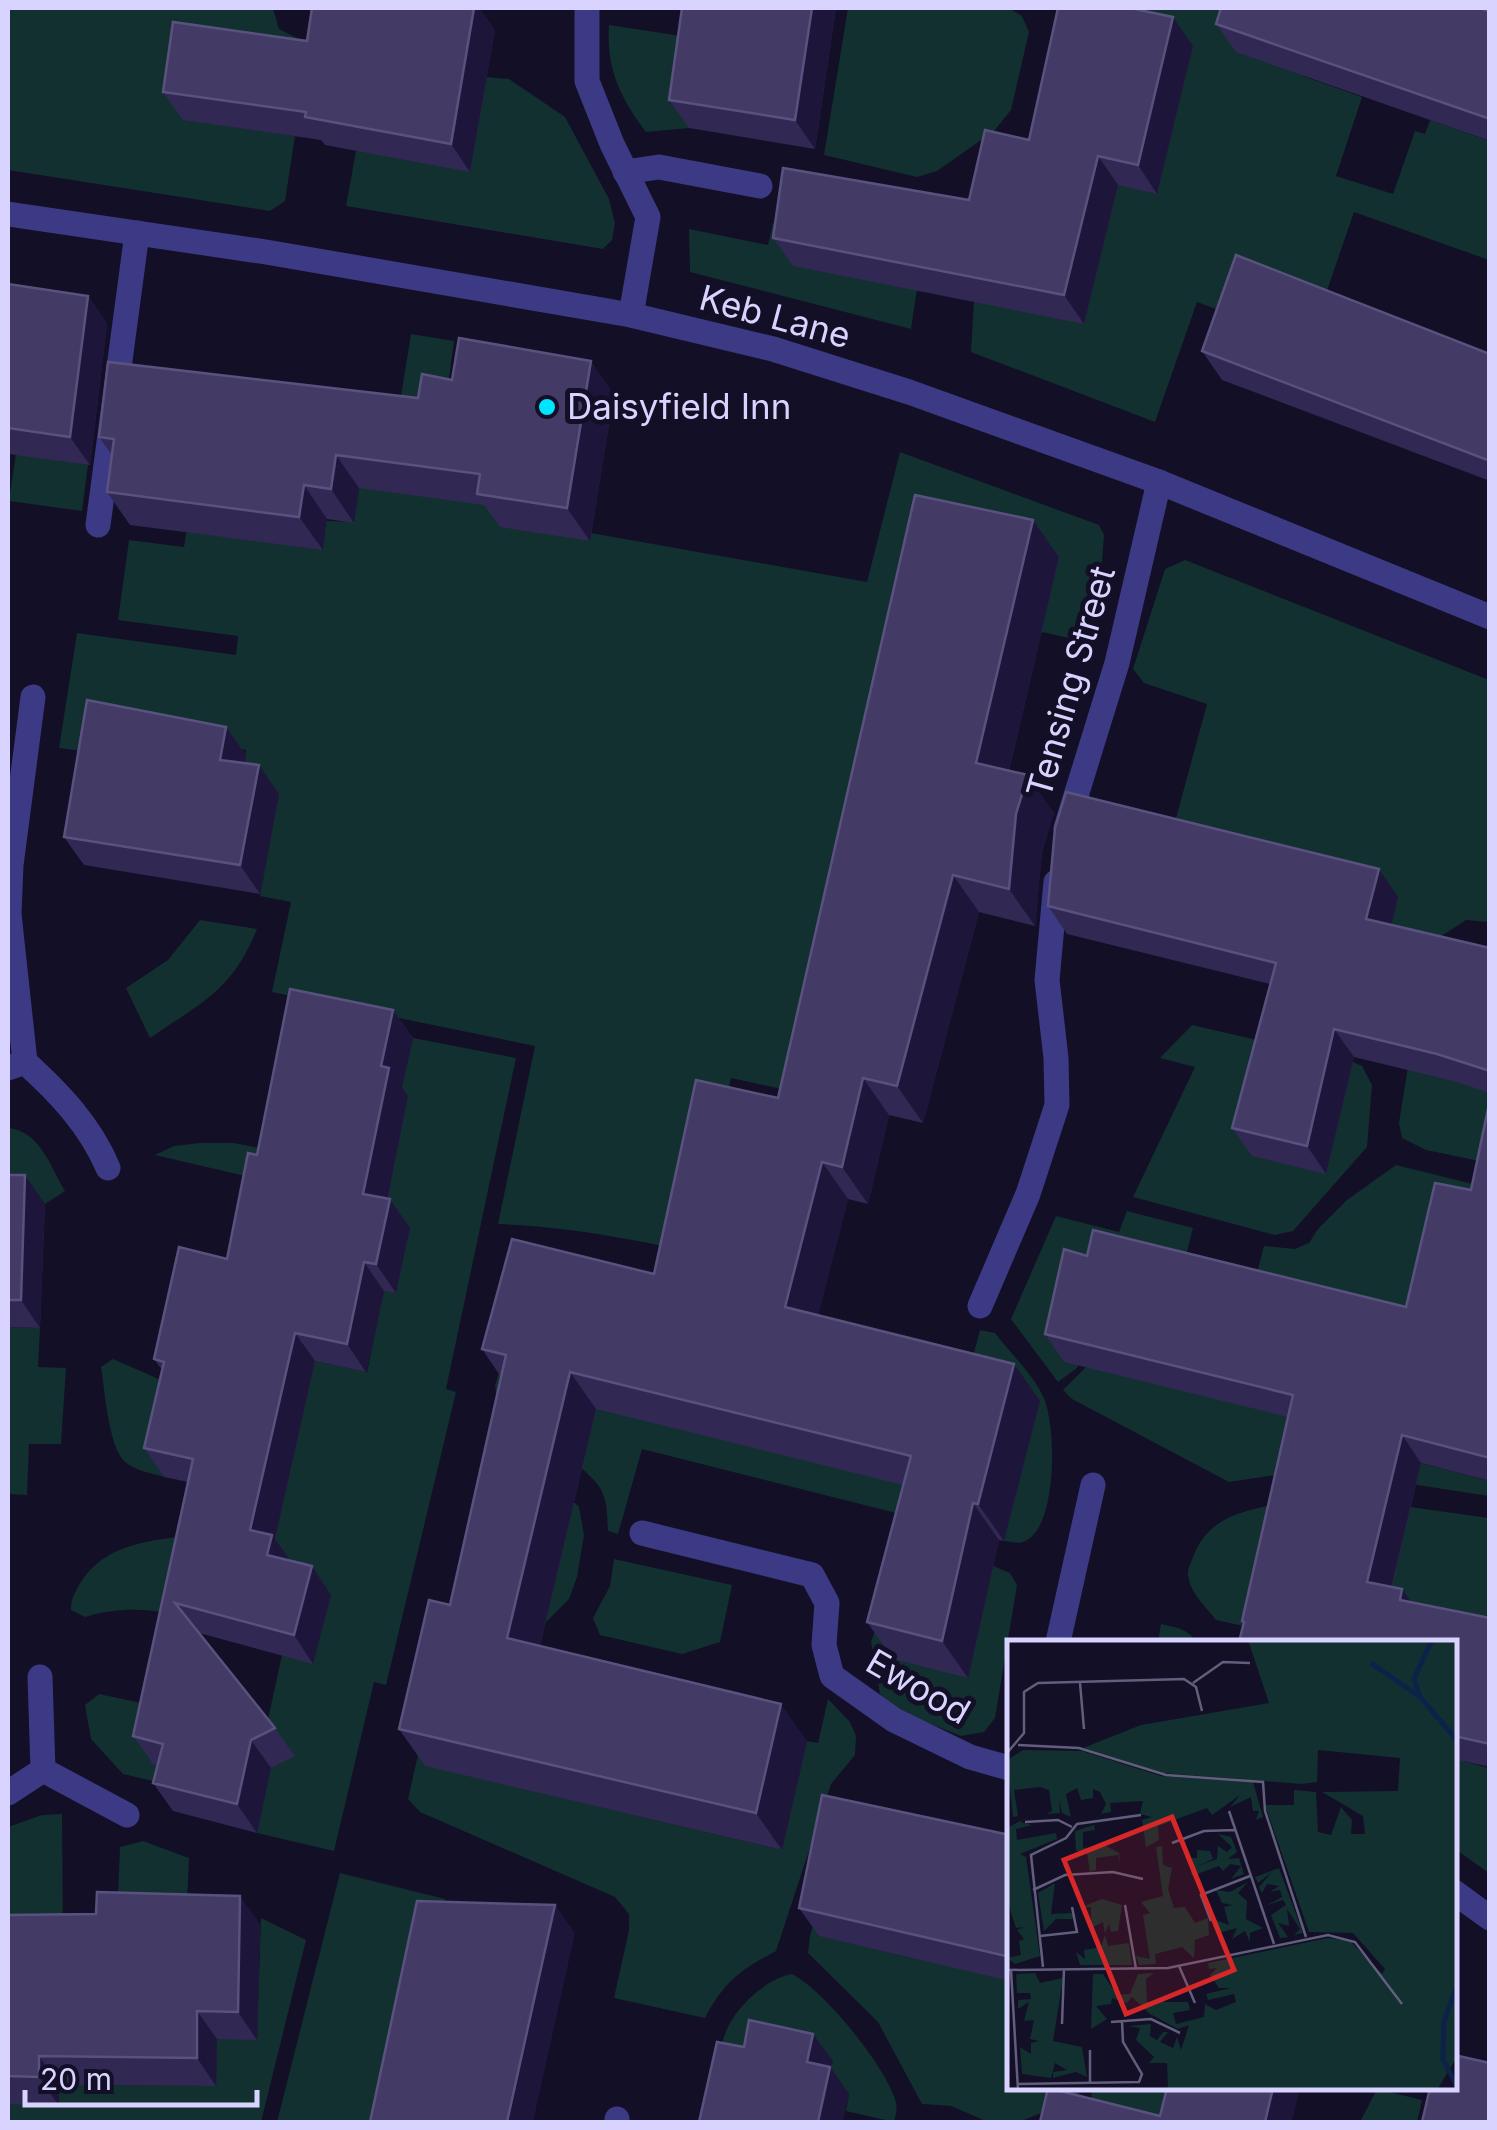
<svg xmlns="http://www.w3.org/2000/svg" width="1497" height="2130" font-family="Inter,sans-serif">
<rect width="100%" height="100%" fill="#130f26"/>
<g fill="#12302f">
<polygon points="8,8 273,8 279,29 297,38 306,47 183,119 295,136 285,201 270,211 8,170"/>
<polygon points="848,8 1009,8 1022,16 1029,32 1011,110 994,131 937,171 917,177 824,155"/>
<polygon points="1125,8 1250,8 1303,76 1362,97 1336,176 1393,194 1415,131 1425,134 1430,120 1489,141 1489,260 1354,212 1321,308 1243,319 1197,302 1155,422 971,352 974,300 1117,184 1158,193"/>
<path d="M609 25 701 39 689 128 646 132C620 98 606 68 609 25Z"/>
<polygon points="486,77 509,79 565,117 609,199 615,223 612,240 603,249 346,206 356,151"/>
<polygon points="773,223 798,228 917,289 911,329 690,272 689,229 768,245"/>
<path d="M411 334 454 341 445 408 503 508 590 541 591 533 867 582 900 452 1099 525 1104 535 1096 644 1042 632 814 1096 731 1078 701 1214 761 1267C674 1248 587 1227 498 1224L535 1046 272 992 291 902 260 896 279 794 239 789 246 750 200 741 103 754 59 748 77 633 236 655 238 636 118 620 129 540 184 547 189 516 354 522 368 431 395 433Z"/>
<polygon points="21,419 88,465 82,511 9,501"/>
<polygon points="1185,560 1489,680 1489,922 1466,920 1437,939 1370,1009 1398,897 1175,822 1207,704 1144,683 1133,669 1165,569"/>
<path d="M200 920 257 929C232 991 202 1002 150 1038L126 988 168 960Z"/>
<polygon points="1417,1010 1489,1090 1489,1163 1426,1150 1402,1138 1399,1123"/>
<polygon points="1192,1025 1353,1062 1362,1066 1372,1085 1367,1147 1293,1231 1275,1235 1133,1197 1195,1067 1160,1058"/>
<polygon points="413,1038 516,1058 446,1389 456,1392 386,1685 374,1682 334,1851 257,1833 266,1791 265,1733 282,1655 313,1663 331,1595 247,1552 286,1355 367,1372 384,1291 396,1292 372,1221"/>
<path d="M8 1128C40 1131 50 1166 65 1191L45 1204 8 1203Z"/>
<polygon points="200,1143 233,1143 291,1154 284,1185 155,1155 174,1146"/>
<polygon points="1396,1165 1489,1188 1398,1457 1489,1481 1489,1496 1365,1477 1294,1472 1229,1482 1072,1399 1063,1390 1086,1367 1252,1292 1264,1246 1295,1249 1309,1243 1318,1229 1347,1200"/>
<polygon points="1127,1211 1193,1228 1181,1275 1084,1336 1077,1368 1058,1382 1011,1319 1056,1216 1119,1232"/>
<path d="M522 1293 947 1496 940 1524 642 1449 618 1534 608 1531C607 1515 608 1499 598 1485 578 1458 528 1433 500 1414L495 1386Z"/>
<polygon points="8,1327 40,1328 38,1367 66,1368 61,1444 29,1444 27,1495 8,1494"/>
<path d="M980 1330 995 1333C1010 1353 1036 1377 1045 1401 1056 1431 1057 1523 1027 1540 1019 1545 1012 1542 1004 1541L966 1383Z"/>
<path d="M113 1359 184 1390 164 1477C151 1473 136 1471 125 1462 108 1446 105 1390 101 1367Z"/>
<polygon points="555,1483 579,1507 584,1535 577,1577 569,1599 545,1623"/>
<path d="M1277 1504 1403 1506 1489 1518V1613L1485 1617 1470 1678 1463 1761 1489 1768V1873L1455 1849 1454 1642 1386 1609 1405 1531 1280 1634 1216 1620C1207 1608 1192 1595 1189 1580 1186 1571 1190 1565 1193 1557 1207 1519 1240 1511 1277 1504Z"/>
<path d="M176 1537 200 1542 193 1617C156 1610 122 1605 85 1617L71 1610C71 1600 73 1596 78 1587 99 1549 135 1543 176 1537Z"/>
<polygon points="906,1545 968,1678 993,1566 1010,1573 1017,1585 995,1718 984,1732 961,1736 900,1712 880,1694 871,1642"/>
<polygon points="614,1559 732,1585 720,1642 682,1654 600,1635 593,1618 610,1586"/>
<path d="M1161 1624C1173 1627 1191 1629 1195 1642H1158Z"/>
<path d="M443 1644 495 1782 782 1850 807 1741 818 1743 828 1699 850 1722 856 1736 855 1755 831 1784 776 1951C740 1970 724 1982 705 2018L614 1998 629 1930V1914L615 1897 420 1812 408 1799Z"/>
<polygon points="99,1694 165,1708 183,1772 179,1787 123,1774 91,1739 85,1705"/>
<polygon points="62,1814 63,1943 8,1944 8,1827 42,1815"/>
<polygon points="842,1823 1009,1979 1009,2088 1080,2088 1078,2098 1019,2122 988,2122 951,2106 922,2104 878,2022 808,1953 810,1936"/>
<polygon points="143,1841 189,1858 186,1922 117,1921 120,1847"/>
<polygon points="340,1873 445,1899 395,2122 277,2122"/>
<polygon points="261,1918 306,1940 261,2122 8,2122 8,2104 61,2022 86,2022 84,2085 216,2086 217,2039 257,2039"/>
<path d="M792 1974C824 1990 884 2065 895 2099 898 2108 896 2114 894 2122L846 2111 849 2094 706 2122C713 2093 715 2056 727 2029 737 2006 767 1978 792 1974Z"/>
<polygon points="1093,2088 1194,2088 1186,2120 1094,2122 1086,2121"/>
<polygon points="1377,2089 1422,2100 1417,2122 1360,2122"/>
</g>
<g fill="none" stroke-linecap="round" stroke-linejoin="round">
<polyline stroke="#3d3a85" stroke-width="25" points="98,525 137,233"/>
<g stroke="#3d3a85" stroke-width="25">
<polyline points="587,8 587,81 612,144 648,217 631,315"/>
<polyline points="625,172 659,167 760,186"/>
<polyline points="8,214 266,252 631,315 773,349 909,392 1159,482 1490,617"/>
<polyline points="1066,828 1117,663 1159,482"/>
<path d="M25 1062C59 1093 90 1125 108 1168"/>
<polyline points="8,1068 25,1062 9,914 11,865 33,697"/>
<polyline points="980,1306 1028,1194 1057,1105 1056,1058 1047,980 1056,882"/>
<polyline points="642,1533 812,1575 827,1603 824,1645 832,1676 894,1720 970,1757 1009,1768"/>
<polyline points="1058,1642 1093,1485"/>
<polyline points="40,1677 43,1770"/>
<polyline points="43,1770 127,1815"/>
<polyline points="8,1793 43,1770"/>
<polyline points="1454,1892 1490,1918"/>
<polyline points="617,2122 617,2119"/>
</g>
</g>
<g fill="#312854">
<polygon points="312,8 479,8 495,30 470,172 325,145 321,140 183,120 163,92 307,41"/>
<polygon points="682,8 836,8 815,149 689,128 669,100"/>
<polygon points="1490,11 1490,141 1236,52 1216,24"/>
<polygon points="1193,46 1157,194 1118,185 1084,324 793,266 773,238 969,200 1029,140"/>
<polygon points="8,284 88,296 107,324 90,465 8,454"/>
<polygon points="1202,351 1490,354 1490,481 1222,380"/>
<polygon points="452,380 614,394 590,541 500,527 484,505 359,488 354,523 327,519 323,550 130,525 107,492 112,455 99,437 418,398"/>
<polygon points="1033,520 1059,557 1009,771 1054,813 1042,852 1035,926 979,912 923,1123 889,1115 868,1204 848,1199 818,1315 1040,1401 1004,1541 999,1540 968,1678 893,1659 867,1622 903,1485 596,1409 540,1646 807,1741 782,1850 425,1766 399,1729 450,1605 501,1377 482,1349 654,1274 778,1098"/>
<polygon points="226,727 246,755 244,764 279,794 260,894 84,865 64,837"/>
<polygon points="1398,897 1391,925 1490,948 1490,1093 1457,1082 1354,1057 1326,1174 1252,1156 1232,1128 1270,984 1067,934 1048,906"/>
<polygon points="393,1010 413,1038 402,1087 408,1096 388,1199 390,1199 410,1228 396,1293 384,1291 366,1372 315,1361 275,1539 290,1561 312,1566 331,1595 313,1664 199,1633 275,1728 295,1756 271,1768 257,1833 173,1811 153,1783 158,1766 153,1764 133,1736 188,1482 164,1477 144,1448 162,1370 154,1359 227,1259 257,1155"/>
<polygon points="1490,1099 1490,1481 1421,1463 1392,1587 1402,1589 1412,1603 1490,1618 1490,1767 1454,1759 1454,1642 1244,1624 1242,1621 1288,1417 1064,1362 1045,1334 1087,1256 1406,1307 1471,1190"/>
<polygon points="8,1175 45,1204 40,1328 8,1327"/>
<polygon points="1010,1835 1010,1981 819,1936 799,1908"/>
<polygon points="8,1915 260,1924 257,2040 217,2039 216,2086 59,2085 59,2106 8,2104"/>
</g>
<g fill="#1d163a">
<polygon points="474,8 479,8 495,30 470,172 451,144"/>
<polygon points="812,8 836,8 815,149 795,120"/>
<polygon points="1173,17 1193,46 1157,194 1138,165"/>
<polygon points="1098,156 1118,185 1084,324 1064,295"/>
<polygon points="88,296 107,324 90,465 70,437"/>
<polygon points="591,361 614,394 590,541 567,508"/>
<polygon points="336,455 359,488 354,523 331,489"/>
<polygon points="304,485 327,519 323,550 299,517"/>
<polygon points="1033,520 1059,557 1002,800 976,763"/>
<polygon points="226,727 246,755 239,789 220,760"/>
<polygon points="259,765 279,794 260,894 240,865"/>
<polygon points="1028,775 1054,813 1042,852 1035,926 1009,889 1016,814"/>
<polygon points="1379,869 1398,897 1386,946 1366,919"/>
<polygon points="953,875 979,912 923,1123 897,1086"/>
<polygon points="393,1010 413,1038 402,1087 408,1096 383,1222 363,1194 381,1066"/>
<polygon points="1334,1029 1354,1057 1326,1174 1307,1146"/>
<polygon points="863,1078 889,1115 868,1204 842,1167"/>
<polygon points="822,1162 848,1199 811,1344 785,1307"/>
<polygon points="25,1175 45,1204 40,1328 21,1300"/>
<polygon points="390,1199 410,1228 396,1293 376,1264"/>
<polygon points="364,1262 384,1291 366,1372 347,1344"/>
<polygon points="295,1333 315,1361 275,1539 292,1563 287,1584 250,1530"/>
<polygon points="1014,1364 1040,1401 1004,1541 978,1504"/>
<polygon points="570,1372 596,1409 533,1675 507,1638"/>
<polygon points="1402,1435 1421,1463 1386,1609 1367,1582"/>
<polygon points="973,1503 999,1540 968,1678 942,1641"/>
<polygon points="312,1566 331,1595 313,1664 294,1635"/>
<polygon points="1402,1589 1422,1617 1400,1600"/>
<polygon points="781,1704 807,1741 782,1850 756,1813"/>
<polygon points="251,1740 271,1768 257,1833 237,1804"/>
<polygon points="240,1896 260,1924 257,2040 238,2012"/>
<polygon points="555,1905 575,1933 533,2122 507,2122"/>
<polygon points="197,2011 217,2039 216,2086 197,2058"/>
<polygon points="813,2034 833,2061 831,2068 849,2094 843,2122 818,2122 807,2062"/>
<polygon points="39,2056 59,2085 59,2106 39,2077"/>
<polygon points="1273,2088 1300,2088 1292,2122 1265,2122"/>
</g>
<g fill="#433a66" stroke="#5a527e" stroke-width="2.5">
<polygon points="312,8 474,8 451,144 305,117 306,112 163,92 173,22 307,41"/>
<polygon points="682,8 812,8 795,120 669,100"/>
<polygon points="1058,8 1130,8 1173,17 1138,165 1098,156 1064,295 773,238 783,168 969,200 985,130 1029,140"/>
<polygon points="1221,8 1479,8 1490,11 1490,119 1216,24"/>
<polygon points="1236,255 1490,354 1490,461 1202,351"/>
<polygon points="8,284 88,296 70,437 8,428"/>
<polygon points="459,338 591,361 567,508 477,494 480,474 336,455 331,489 304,485 299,517 107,492 114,439 99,437 108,362 418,398 422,374 452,380"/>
<polygon points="915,495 1033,520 976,763 1028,775 1016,814 1009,889 953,875 897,1086 863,1078 842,1167 822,1162 785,1307 1014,1364 978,1504 973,1503 942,1641 867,1622 911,1456 570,1372 507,1638 781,1704 756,1813 399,1729 429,1600 450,1605 506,1355 482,1349 512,1239 654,1274 696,1080 778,1098"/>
<polygon points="87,700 226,727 220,760 259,765 240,865 64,837"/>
<polygon points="1066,792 1379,869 1366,919 1490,948 1490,1071 1437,1054 1334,1029 1307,1146 1232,1128 1276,963 1048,906 1055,828"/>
<polygon points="290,989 393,1010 381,1066 389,1068 363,1194 390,1199 376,1264 364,1262 347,1344 295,1333 250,1530 272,1535 267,1555 312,1566 294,1635 175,1603 275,1728 251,1740 237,1804 153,1783 163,1744 133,1736 193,1459 144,1448 164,1362 154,1359 179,1247 227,1259 248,1153 257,1155"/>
<polygon points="1490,1099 1490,1458 1402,1435 1367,1582 1402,1589 1400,1600 1490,1618 1490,1744 1454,1736 1454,1642 1239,1642 1244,1622 1242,1621 1293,1395 1045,1334 1064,1249 1087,1256 1093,1230 1406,1307 1435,1183 1471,1190"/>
<polygon points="8,1175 25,1175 21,1300 8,1300"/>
<polygon points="822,1795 1010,1835 1010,1957 799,1908"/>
<polygon points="97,1892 240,1896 238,2012 197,2011 197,2058 39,2056 39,2077 8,2076 8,1915 96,1914"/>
<polygon points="417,1901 555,1905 507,2122 370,2122"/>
<polygon points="749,2020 813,2034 807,2062 830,2067 818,2122 699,2122 717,2042 744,2047"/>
<polygon points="1454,2055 1490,2063 1490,2122 1422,2122 1430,2088 1454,2088"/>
<polygon points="1048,2088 1160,2116 1167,2088 1273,2088 1265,2122 1040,2122"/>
</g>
<circle fill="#00e5ff" stroke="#130f26" stroke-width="4" cx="547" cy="407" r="10"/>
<g text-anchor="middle" stroke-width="10" stroke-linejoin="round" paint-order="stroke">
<g font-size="35" fill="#d9d4ff" stroke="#130f26">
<text transform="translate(775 317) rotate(15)" y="12">Keb Lane</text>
<text transform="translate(1071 682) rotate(-74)" y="12">Tensing Street</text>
<text transform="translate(918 1687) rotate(30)" y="12">Ewood</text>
</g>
<g font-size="35" fill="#d9d4ff" stroke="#130f26" text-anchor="start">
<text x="567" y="419">Daisyfield Inn</text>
</g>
</g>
<g transform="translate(1007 1640)">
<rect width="450" height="450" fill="#130f26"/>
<path d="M241 0H450V417L430 450H128L161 448 160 423H142L147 417 129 400 133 388 121 386 144 384 143 396 150 400 156 392H161L153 402 166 408 170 397 174 410 182 385 171 389 143 374 125 357 120 363 105 358 104 364 89 366 100 379 84 389 86 334H96L110 355 123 354 131 334 147 333 139 339 140 362H181L183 370 166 373 169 384 197 377 198 364 209 370 229 362 227 354 201 360 199 354 224 348H212L203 335 210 328 202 329 201 323 321 298 343 301 375 334 378 329 346 293 302 292 258 165H287V150L309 152 311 192 324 195 334 167 345 180 344 194H358L356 176 315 152 391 151 393 118 311 110 310 142 295 144 156 133 76 108 134 85 262 63ZM16 110 75 111 154 136 246 142 256 177 249 180 252 171H246L244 157 223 167 233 155 205 175 200 168 151 186 152 200 139 207 135 180 145 177 133 174 136 161 103 163 104 172 94 174 99 164 93 152 86 149V158L74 160 70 148 59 154 64 177 55 173 52 159 53 173 39 174 45 171 42 150 33 147 7 150 11 176 6 177 0 120ZM23 176 13 182 25 185 9 189 10 200 49 193 50 199 13 214 19 217 33 316 8 324 0 318 14 315 12 301 17 299 10 290 17 287 9 288 0 260V188ZM87 185 88 190 76 192V208L99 206 112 213 113 224 111 215 89 218V230L83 232 80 213 69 211 68 191ZM211 194 224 197 230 212 221 219 232 218 237 234 224 239 234 226 223 224 216 231 212 226 185 236 182 218H190V210L203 211 206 219 191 226 210 219 211 206 220 212 225 207ZM155 206 156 225 165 228 161 249 167 268 178 267 188 283 201 278 202 295 188 300 187 318 175 307 148 314 149 324 132 325 129 316 143 319 136 275 143 273 134 262 156 256 149 207ZM272 228 296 293 287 295 293 289 280 269 282 286 271 283 281 297 273 298 264 275 279 265 276 260 260 265 275 257 273 250 263 252 272 246 260 244 255 253 252 247 265 232 251 243 248 237ZM241 242 231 253 240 261 239 279 256 288 243 293V302L238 291 225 299 230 288 212 293 206 279 222 285 217 267 226 265 215 263 209 250 223 252ZM48 243 44 274 65 273 67 279H49L37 291 31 253ZM95 259 115 265 111 291 104 292 102 284 98 293 96 282 84 288V267L72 268ZM98 295 101 306 122 303 125 325H73L69 312 78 319 77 310 94 307ZM28 333 33 343 56 338 46 401 75 407 80 437 69 432 46 438V432L60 430 48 423 44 438 15 434 13 407 24 414V403L32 401 23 399 27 380 17 381 22 362 11 369V360L24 359 23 353H10L9 334Z" fill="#12302f"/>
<path fill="none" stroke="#0c2248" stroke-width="5" d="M425 0 407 39 413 57 450 100M364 23 413 57M450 346 437 381 436 419 450 446"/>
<path fill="none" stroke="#625e7d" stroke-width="2.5" d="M73 43 77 89M186 43 216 22 243 23M11 105 72 108 159 135 256 142 258 171 299 297M0 113 17 93V52L31 43 177 39 189 47 195 71M222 171 267 304M18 182 51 180 65 187M165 203 197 191 228 190M26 250 58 235 106 232 136 239M118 265 129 329M204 281 194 255 243 236M33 296 70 292 65 267M172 326 188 363M36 327 24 215 59 198 70 184 134 175M0 330 161 328 321 295 348 302 395 364M4 330 11 450M104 382 144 379 173 393M55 384 57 329M83 443V410M10 444 132 442 135 434 116 402 115 381"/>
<path fill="#d62828" fill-opacity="0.15" stroke="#d62828" stroke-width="5" d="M165 177 227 330 119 374 57 220Z"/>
<rect width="450" height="450" fill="none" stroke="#d9d4ff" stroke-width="5"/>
</g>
<rect width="1497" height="2130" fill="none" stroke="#d9d4ff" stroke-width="20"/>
<path d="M25 2090v15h232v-15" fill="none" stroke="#d9d4ff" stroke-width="5"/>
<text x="40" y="2090" font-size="30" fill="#d9d4ff" stroke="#130f26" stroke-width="8" paint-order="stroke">20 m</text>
</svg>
